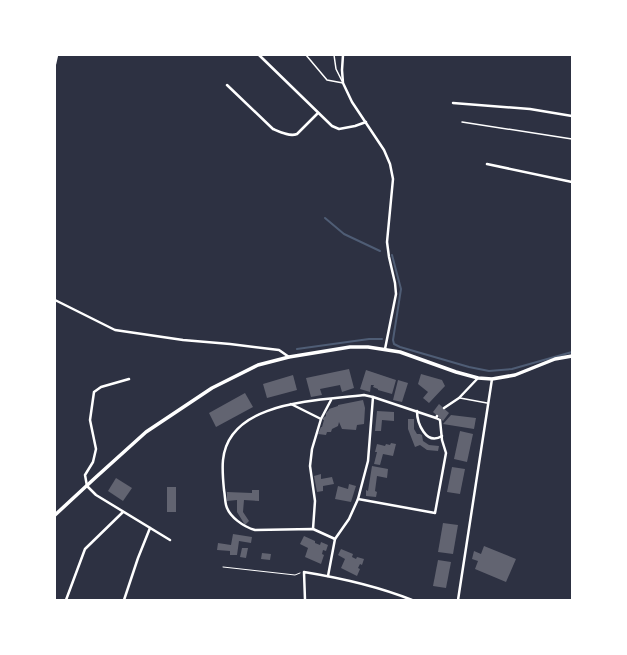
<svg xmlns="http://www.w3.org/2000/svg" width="627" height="655" font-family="Jost,sans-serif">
<rect width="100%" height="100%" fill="#2d3142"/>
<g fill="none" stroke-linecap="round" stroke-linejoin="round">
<g stroke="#4f5d75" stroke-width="2">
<polyline points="325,218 344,234 380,251"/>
<polyline points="392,255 401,289 393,340 394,344 400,347 469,367 489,371 512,369 572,352"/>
<polyline points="297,349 369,339 382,339"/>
</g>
</g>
<g fill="#626471">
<polygon points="349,369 354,388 342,392 340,385 320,389 322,395 311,397 306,378"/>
<polygon points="366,370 396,380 392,394 378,390 378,389 373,387 374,385 371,385 370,392 360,389"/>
<polygon points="421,374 442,380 445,386 429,403 423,398 428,392 418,384"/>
<polygon points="293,375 297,390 267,398 263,384"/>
<polygon points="398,380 408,383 402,402 393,400"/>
<polygon points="245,393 253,407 216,427 209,413"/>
<polygon points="363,400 365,408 364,424 357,425 356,430 342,429 339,422 338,426 332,429 331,432 327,432 326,435 318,434 321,427 322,427 324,420 323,420 323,418 326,416 326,413 329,410 329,409 338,406 338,405"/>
<polygon points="439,404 449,413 443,421 433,412"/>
<polygon points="377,411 394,412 394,421 382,420 381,431 375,431"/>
<polygon points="451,415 476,418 474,429 443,424"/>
<polygon points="408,419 414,419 414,429 417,434 420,434 422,435 423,441 429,445 439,446 438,451 427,450 420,445 415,447 408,429"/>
<polygon points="460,431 473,434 467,462 454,459"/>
<polygon points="391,443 396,444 393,456 383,454 380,465 374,464 377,452 375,452 377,444 385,446 386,444 390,445"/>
<polygon points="372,466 388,469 387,478 377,476 375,491 377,492 376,497 366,496 366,490 368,491"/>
<polygon points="452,467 465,469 460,494 447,492"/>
<polygon points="321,474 321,479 332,477 334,484 323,486 323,491 317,492 314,476"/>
<polygon points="116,478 132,488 123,501 108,491"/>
<polygon points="349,484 356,486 351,502 335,499 338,486 348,489"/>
<rect x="167" y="487" width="9" height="25"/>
<polygon points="252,490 259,490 259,501 244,500 243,512 249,521 245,525 237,512 237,500 227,501 227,492 252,493"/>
<polygon points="443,523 458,525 453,554 438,552"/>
<polygon points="233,534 252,537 251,543 239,541 237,555 230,555 230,551 217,550 218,543 231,545"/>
<polygon points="304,536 315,541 315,543 320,545 321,542 328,545 326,551 323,550 322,554 324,555 321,564 305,557 308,548 300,544"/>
<polygon points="484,546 516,559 506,582 475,569 478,561 472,559 474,551 481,554"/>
<polygon points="242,548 248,548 246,558 240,557"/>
<polygon points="341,549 353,554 352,557 356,559 357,557 364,559 362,565 360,564 358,568 360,569 357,576 341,568 345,559 338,555"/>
<polygon points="262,553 271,554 270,560 261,559"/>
<polygon points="438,560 451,562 446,588 433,586"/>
</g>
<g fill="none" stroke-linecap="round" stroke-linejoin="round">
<polyline stroke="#fff" stroke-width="1" points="223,567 295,575 300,573"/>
<g stroke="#fff" stroke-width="1.5">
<polyline points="306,55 327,80 343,83"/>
<polyline points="334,55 336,69 342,81"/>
<polyline points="462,122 572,139"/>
<polyline points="460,398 487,403"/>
</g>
<g stroke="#fff" stroke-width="2.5">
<polyline points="259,55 332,126 339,129 355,126 366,122"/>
<polyline points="343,55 342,70 343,83 352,102 384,150 390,164 393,179 387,242 389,257 395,283 396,294 385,349"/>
<polyline points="55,64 57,55"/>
<path d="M227 85 273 129C280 132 290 137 297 134L318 113"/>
<polyline points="453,103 530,109 572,116"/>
<polyline points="487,164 572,182"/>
<polyline points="55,300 115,330 183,340 230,344 279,350 289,357"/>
<polyline points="129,379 101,387 94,392 90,420 96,449 93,462 85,475 87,486 96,495 170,540"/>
<polyline points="291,404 321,419"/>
<polyline points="444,408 459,398 478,378"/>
<path d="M417 411C417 423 426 446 442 436"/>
<polyline points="358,499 435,513 446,453 442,440 440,420 436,418"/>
<polyline points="313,529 315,501 310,466 312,449 321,419 331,400"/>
<path d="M335 539 313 529 255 530C244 527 229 517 226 505 225 501 225 495 224 490 223 480 222 470 223 460 229 400 319 401 364 395L373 397 436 418 437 416"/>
<polyline points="328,576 335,539 349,519 358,499 368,461 373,397"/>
<polyline points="66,600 85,549 123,512"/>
<polyline points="124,600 138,558 150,528"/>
<path d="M305 600 304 572C341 578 377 586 412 600"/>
<polyline points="458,600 492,379"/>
</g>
<polyline stroke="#fff" stroke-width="3.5" points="55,515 95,478 146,432 212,388 258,365 289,357 350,347 368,347 400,352 456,372 478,378 492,379 515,375 555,359 572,356"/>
</g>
<rect width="627" height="655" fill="none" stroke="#ffffff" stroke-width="112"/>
</svg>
